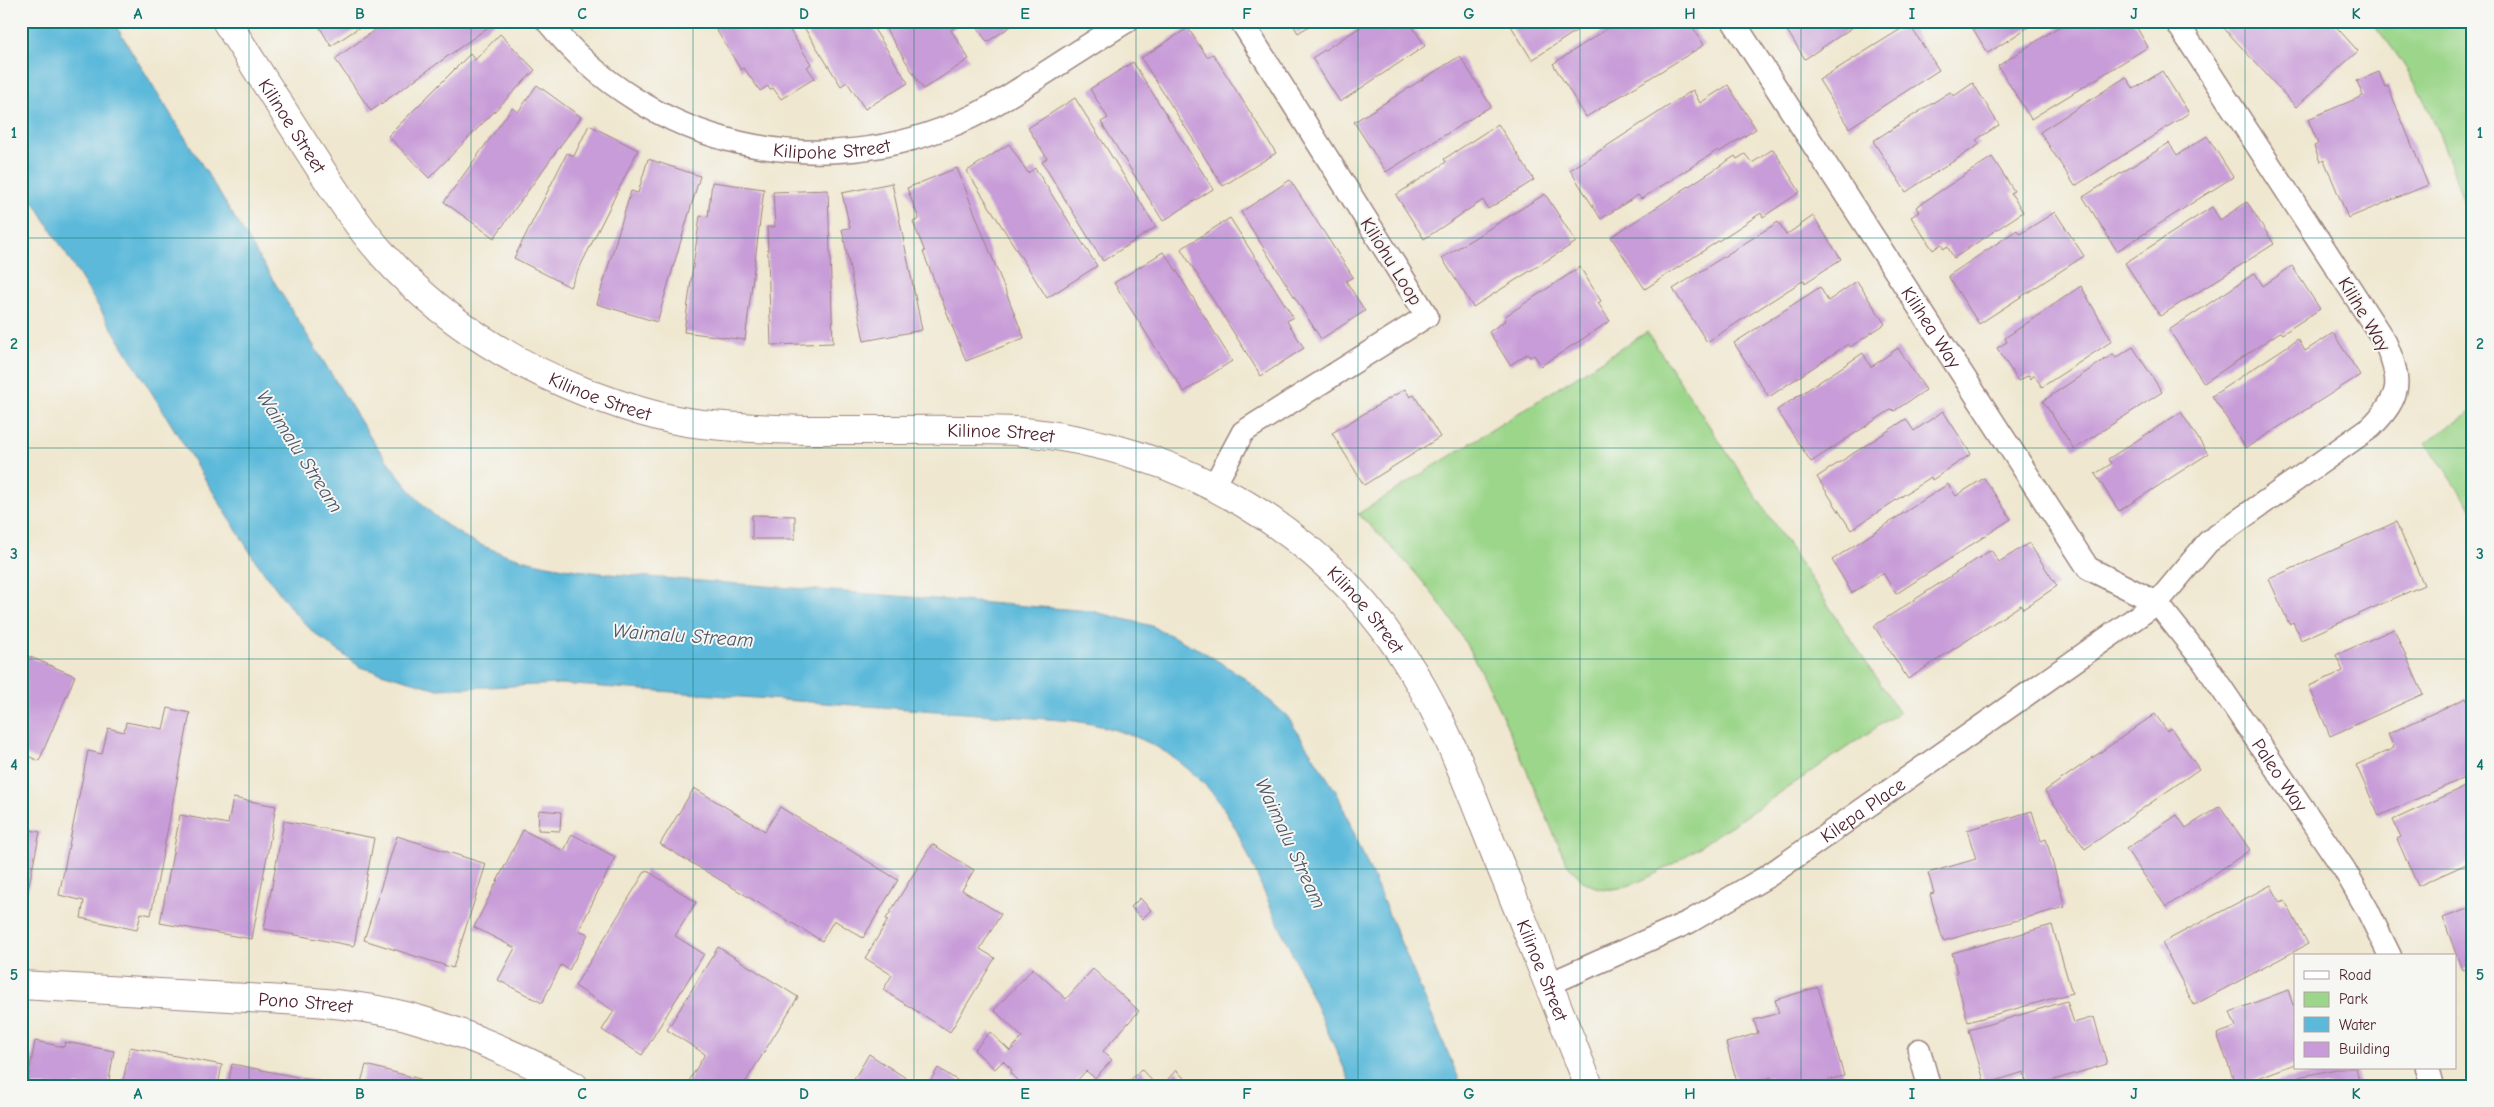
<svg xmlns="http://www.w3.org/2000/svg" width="2494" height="1107" font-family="'Comic Neue',sans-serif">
<rect width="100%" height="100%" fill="#f6f6f2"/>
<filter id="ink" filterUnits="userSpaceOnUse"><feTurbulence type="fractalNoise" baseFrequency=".02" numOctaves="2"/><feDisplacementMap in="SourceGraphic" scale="10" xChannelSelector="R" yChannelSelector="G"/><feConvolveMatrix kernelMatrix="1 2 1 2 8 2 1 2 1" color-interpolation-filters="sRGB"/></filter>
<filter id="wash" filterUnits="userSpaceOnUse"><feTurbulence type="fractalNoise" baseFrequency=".0096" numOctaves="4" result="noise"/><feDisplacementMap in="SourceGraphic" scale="20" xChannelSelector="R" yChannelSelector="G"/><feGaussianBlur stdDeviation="1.12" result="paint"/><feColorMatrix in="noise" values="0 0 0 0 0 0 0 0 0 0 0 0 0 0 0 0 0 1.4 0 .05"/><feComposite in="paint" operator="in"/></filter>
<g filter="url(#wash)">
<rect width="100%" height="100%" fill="#efe7cf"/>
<g fill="#9bd68a" stroke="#727a5a">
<path d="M2370 21H2473V231C2447 152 2428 85 2370 21Z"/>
<path d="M1647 332 1899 712C1840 752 1782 792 1723 831 1696 849 1645 886 1613 889 1590 891 1577 877 1565 860 1532 784 1502 707 1461 635 1434 590 1396 550 1358 514Z"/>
<polygon points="2473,411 2473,511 2426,442"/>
</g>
<path fill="#5cb9da" stroke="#536c82" d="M21 21H113L372 440C394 469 415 502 445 524 490 558 554 568 609 574L1091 611 1152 626 1200 650 1242 676 1287 716 1337 793 1462 1086H1352C1325 1025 1297 964 1269 903 1251 864 1234 812 1202 782 1163 743 1127 730 1075 721L561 684 438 689 360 667 313 632 293 611 255 560 21 181Z"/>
<g id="blocks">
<g fill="#c89cd8">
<polygon points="316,21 369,21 331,46"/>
<polygon points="387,21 497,21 371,111 335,59"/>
<polygon points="711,21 784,21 811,64 807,67 815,78 781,99 773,88 770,90 768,86 760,91 744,68 741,70"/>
<polygon points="800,21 869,21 908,83 865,109 847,82 841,86"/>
<polygon points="881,21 955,21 958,25 951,30 969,59 923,89"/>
<polygon points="973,21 1019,21 987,42"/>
<polygon points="1291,21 1317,21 1298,33"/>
<polygon points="1370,21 1409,21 1425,46 1340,102 1312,58"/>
<polygon points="1508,21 1591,21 1532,60"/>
<polygon points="1619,21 1689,21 1704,45 1586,117 1553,64"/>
<polygon points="1781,21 1862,21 1805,59"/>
<polygon points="1968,21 2038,21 1988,53"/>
<polygon points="2068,21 2092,23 2133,21 2148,47 2031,119 1998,66"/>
<polygon points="2227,21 2331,21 2358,51 2296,107 2222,26"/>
<polygon points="1909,24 1939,70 1849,128 1819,80"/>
<polygon points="1188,28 1207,57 1213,54 1276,153 1223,186 1141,58"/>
<polygon points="500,34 535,70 429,178 388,136 470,54 475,60"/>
<polygon points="1460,56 1491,106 1386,172 1354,122"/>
<polygon points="1133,62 1213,189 1163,221 1101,122 1108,118 1090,89"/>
<polygon points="2162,71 2189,113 2075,186 2040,132 2126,77 2134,89"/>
<polygon points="2379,72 2385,87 2388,86 2428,185 2348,218 2324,160 2320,162 2314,146 2318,144 2308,119 2363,96 2357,81"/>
<polygon points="1973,83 1999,125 1976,140 1980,144 1906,192 1873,141 1950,92 1954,96"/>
<polygon points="537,85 581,117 494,238 444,202 512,108 518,112"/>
<polygon points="1728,85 1756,129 1719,152 1718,150 1641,199 1638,195 1601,219 1570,170 1693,90 1700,103"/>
<polygon points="1075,98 1156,227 1103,261 1042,162 1047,158 1028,128"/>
<polygon points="1498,124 1534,180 1488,209 1483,200 1424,239 1396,195 1446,162 1444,159"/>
<polygon points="589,125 638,150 570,287 514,258 567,153 574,156"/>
<polygon points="2207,136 2233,177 2117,251 2083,197 2169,143 2177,155"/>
<polygon points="1009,144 1028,173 1035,168 1097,266 1047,298 967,171"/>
<polygon points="1773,149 1800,192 1763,217 1761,213 1645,289 1611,237 1735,156 1737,159 1745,154 1752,163"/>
<polygon points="1992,157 2014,191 2011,193 2023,212 1954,258 1947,246 1944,249 1941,244 1933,250 1911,217 1919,212 1916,207"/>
<polygon points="648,159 700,176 657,322 597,304 631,191 638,193"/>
<polygon points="957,168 1024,338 966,361 923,252 925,252 913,222 919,219 907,188"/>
<polygon points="1290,180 1353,277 1346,281 1365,311 1321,339 1241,212"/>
<polygon points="712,182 764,189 745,340 684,332 700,216 708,217"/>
<polygon points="892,183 922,330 864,341 842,229 850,228 842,193"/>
<polygon points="828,190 833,343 771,345 767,227 775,227 773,192"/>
<polygon points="1545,194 1576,242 1473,307 1442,258"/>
<polygon points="2247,202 2274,244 2160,316 2125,263 2212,207 2220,220"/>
<polygon points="2055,212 2084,256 1979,324 1948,276 2017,230 2020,234"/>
<polygon points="1813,216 1841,259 1805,283 1804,280 1707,342 1673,289 1778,222 1786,235"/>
<polygon points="1230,218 1293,317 1287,321 1304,348 1261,376 1181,249"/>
<polygon points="1163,252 1171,262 1232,361 1184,392 1114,283"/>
<polygon points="2292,266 2320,309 2282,334 2280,332 2204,383 2169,330 2255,273 2263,286"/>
<polygon points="1580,267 1601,301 1598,303 1610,321 1541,366 1534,355 1530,357 1527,354 1510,365 1489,332 1506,320 1504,317"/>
<polygon points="1857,281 1885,324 1850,347 1848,344 1769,397 1734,343 1820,287 1828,301"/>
<polygon points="2081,286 2112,341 2042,387 2034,375 2031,379 2029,375 2018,381 1997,348 2007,342 2005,338"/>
<polygon points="2333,333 2360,375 2246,448 2212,396 2298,339 2305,351"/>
<polygon points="2133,347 2162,392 2074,449 2043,401 2113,354 2116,358"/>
<polygon points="1898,348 1926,390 1894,411 1892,409 1811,462 1777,410 1863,353 1871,367"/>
<polygon points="1405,389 1410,397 1414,395 1440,437 1364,485 1332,433"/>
<polygon points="1943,411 1971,454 1932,480 1931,477 1851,530 1817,477 1906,419 1914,431"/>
<polygon points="2181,412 2208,454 2119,511 2095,474 2111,464 2108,459"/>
<polygon points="1984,478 2011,519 1896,594 1883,573 1852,593 1832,560 1948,484 1956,496"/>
<polygon points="752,515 795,516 795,539 752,539"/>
<polygon points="2396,522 2424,585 2301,640 2293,622 2289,624 2269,579"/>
<polygon points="2029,543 2057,586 2023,609 2021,605 1908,679 1874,626 1991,550 1999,562"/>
<polygon points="2394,629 2423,694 2330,736 2309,686 2343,671 2336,655"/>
<polygon points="21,653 75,676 39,761 21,753"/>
<polygon points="2466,698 2473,712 2473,774 2379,816 2356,765 2394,748 2388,734"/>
<polygon points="168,708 190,713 151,915 141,913 137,930 81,918 84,901 59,895 88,751 102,754 108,728 124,732 126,722 163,729"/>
<polygon points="2155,714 2167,731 2171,728 2199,769 2085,849 2045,791"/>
<polygon points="2473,783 2473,861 2418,886 2397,839 2401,837 2393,820"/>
<polygon points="694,788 765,831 780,807 898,880 863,938 834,920 822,941 660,844"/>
<polygon points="233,798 276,806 252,939 160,923 180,815 228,824"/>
<polygon points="2220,806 2250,850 2166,907 2126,849 2177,815 2186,828"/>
<polygon points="539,810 561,812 560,831 538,830"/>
<polygon points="2032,811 2041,841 2046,839 2065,907 1943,941 1930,894 1934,893 1928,873 1976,859 1967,830"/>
<polygon points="284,821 374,838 354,946 264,929"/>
<polygon points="21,828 40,832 22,918 21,918"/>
<polygon points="523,830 564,851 572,834 615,857 579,930 588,934 569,970 561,965 542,1003 498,980 515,948 474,927"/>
<polygon points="397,836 486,864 453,968 364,940"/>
<polygon points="932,844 974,870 962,890 1001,914 980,949 995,958 950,1032 883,990 892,975 865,958 888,920 886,919"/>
<polygon points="646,870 696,902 675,936 704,954 642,1055 602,1030 614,1011 575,986"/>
<polygon points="2271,885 2280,903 2285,901 2308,944 2194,1005 2162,943"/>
<polygon points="1140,898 1151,910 1142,919 1131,907"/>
<polygon points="2473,907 2473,966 2462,970 2443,918"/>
<polygon points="2052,925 2072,993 1968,1022 1955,974 1957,973 1952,953"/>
<polygon points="718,947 798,997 743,1086 686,1086 705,1054 667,1030"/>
<polygon points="1033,968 1066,999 1093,969 1139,1011 1103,1051 1112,1060 1095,1078 1086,1071 1072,1086 1023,1086 1010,1073 1012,1070 1003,1061 995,1069 974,1050 990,1032 1010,1051 1022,1037 994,1010"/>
<polygon points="1818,987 1844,1076 1828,1080 1830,1086 1773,1086 1771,1077 1738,1086 1726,1043 1758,1033 1754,1020 1779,1013 1775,1000"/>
<polygon points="2288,990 2293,1005 2295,1004 2295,1064 2236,1086 2217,1034 2236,1027 2230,1012"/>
<polygon points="2067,1001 2074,1023 2094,1017 2107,1064 2034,1086 2027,1086 2024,1072 1985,1084 1969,1030"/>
<polygon points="35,1041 64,1047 65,1042 114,1051 108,1086 27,1086"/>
<polygon points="130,1047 222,1065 218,1086 122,1086"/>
<polygon points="869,1054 918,1086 850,1086"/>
<polygon points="232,1064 322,1082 321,1086 228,1086"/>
<polygon points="366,1065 420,1079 418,1086 360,1086"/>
<polygon points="938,1068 966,1086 927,1086"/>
<polygon points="2341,1068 2356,1068 2360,1084 2365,1082 2366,1086 2257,1086"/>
<polygon points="1141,1069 1157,1086 1125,1086"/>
<polygon points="1176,1070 1192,1086 1162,1086"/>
</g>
</g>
</g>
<g filter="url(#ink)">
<use href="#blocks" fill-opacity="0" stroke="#9c837d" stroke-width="1"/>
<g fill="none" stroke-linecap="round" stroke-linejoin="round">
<defs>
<g id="lane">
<path id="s1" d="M547 21C650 148 820 187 969 118 991 108 1011 94 1031 82 1063 62 1094 41 1127 21"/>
<path id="s2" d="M1733 21 2088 568 2157 603 2203 661 2344 869 2367 909 2390 956"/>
<polyline points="1214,486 1243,432 1427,316 1241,21"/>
<path id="s3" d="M1549 984 1689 922 1768 876 2157 603 2208 542 2371 427C2402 396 2402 381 2385 342L2176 21"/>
<polyline points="1919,1050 1929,1086"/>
<polyline points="2427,1068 2432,1086"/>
</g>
<g id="street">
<path id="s4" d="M226 21C253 63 280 106 307 148 334 190 361 233 396 269 449 323 514 364 585 392 622 406 662 420 702 424 806 435 912 427 1016 431 1180 446 1328 529 1413 672 1449 730 1472 796 1498 860 1529 935 1559 1010 1589 1086"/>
<path id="s5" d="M21 985C91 989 160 993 229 997 289 1000 349 1002 406 1016 465 1032 520 1056 574 1086"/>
</g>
</defs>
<use href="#lane" stroke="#9c837d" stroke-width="25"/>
<use href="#street" stroke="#9c837d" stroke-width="30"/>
<use href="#lane" stroke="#fff" stroke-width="22"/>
<use href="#street" stroke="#fff" stroke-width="28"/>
</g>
</g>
<path fill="none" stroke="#0f766e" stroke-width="1" stroke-opacity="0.55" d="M249 21V1086M471 21V1086M693 21V1086M914 21V1086M1136 21V1086M1358 21V1086M1580 21V1086M1801 21V1086M2023 21V1086M2245 21V1086M21 238H2473M21 448H2473M21 659H2473M21 869H2473"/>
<g text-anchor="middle" stroke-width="4" stroke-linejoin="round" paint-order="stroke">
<g font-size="19" fill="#4a1f2b" stroke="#f6f6f2">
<text dy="7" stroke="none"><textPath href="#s4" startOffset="124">Kilinoe Street</textPath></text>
<text dy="7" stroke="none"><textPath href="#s1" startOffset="325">Kilipohe Street</textPath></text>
<text transform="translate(1392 261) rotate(58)" y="7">Kiliohu Loop</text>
<text transform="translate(2365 314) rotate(59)" y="7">Kilihe Way</text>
<text dy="7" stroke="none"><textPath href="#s2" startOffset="365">Kilihea Way</textPath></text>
<text dy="7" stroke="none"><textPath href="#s4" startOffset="544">Kilinoe Street</textPath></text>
<text dy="7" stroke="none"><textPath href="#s4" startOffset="949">Kilinoe Street</textPath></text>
<text dy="7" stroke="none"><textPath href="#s4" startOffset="1368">Kilinoe Street</textPath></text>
<text dy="7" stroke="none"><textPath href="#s2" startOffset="941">Paleo Way</textPath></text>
<text dy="7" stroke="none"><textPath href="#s3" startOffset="360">Kilepa Place</textPath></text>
<text dy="7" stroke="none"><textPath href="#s4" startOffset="1772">Kilinoe Street</textPath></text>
<text dy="7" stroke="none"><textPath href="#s5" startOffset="285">Pono Street</textPath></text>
</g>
<g font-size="20" font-style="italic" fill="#505568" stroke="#f6f6f2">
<text transform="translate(300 451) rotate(57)" y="7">Waimalu Stream</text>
<text transform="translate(683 635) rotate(4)" y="7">Waimalu Stream</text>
<text transform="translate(1291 843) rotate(65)" y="7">Waimalu Stream</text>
</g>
</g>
<rect width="2494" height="1107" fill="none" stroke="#f6f6f2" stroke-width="55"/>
<rect x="2294" y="954" width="162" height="115" fill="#f6f6f2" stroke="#b1a0a2"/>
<rect x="2304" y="971" width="25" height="8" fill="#ffffff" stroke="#b1a0a2"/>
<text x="2339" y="980" font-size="15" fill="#4a1f2b">Road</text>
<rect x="2304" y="992" width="25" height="15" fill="#9bd68a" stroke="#b1a0a2"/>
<text x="2339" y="1004" font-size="15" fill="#4a1f2b">Park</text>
<rect x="2304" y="1017" width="25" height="15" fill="#5cb9da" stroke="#b1a0a2"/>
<text x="2339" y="1030" font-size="15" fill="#4a1f2b">Water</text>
<rect x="2304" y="1042" width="25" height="15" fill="#c89cd8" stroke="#b1a0a2"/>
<text x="2339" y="1054" font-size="15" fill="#4a1f2b">Building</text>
<rect x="28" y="28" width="2438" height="1052" fill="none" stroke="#0f766e" stroke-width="2"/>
<g font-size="16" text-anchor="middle" font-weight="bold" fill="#0f766e">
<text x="138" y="19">A</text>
<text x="360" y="19">B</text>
<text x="582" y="19">C</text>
<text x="804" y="19">D</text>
<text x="1025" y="19">E</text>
<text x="1247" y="19">F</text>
<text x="1469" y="19">G</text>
<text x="1690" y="19">H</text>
<text x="1912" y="19">I</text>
<text x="2134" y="19">J</text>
<text x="2356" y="19">K</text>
<text x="14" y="138">1</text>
<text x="2480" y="138">1</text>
<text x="14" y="349">2</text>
<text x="2480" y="349">2</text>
<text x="14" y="559">3</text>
<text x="2480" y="559">3</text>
<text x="14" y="770">4</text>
<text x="2480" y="770">4</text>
<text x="14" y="980">5</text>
<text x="2480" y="980">5</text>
<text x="138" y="1099">A</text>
<text x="360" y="1099">B</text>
<text x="582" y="1099">C</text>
<text x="804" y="1099">D</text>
<text x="1025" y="1099">E</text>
<text x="1247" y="1099">F</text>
<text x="1469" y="1099">G</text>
<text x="1690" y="1099">H</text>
<text x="1912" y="1099">I</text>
<text x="2134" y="1099">J</text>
<text x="2356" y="1099">K</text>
</g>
</svg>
